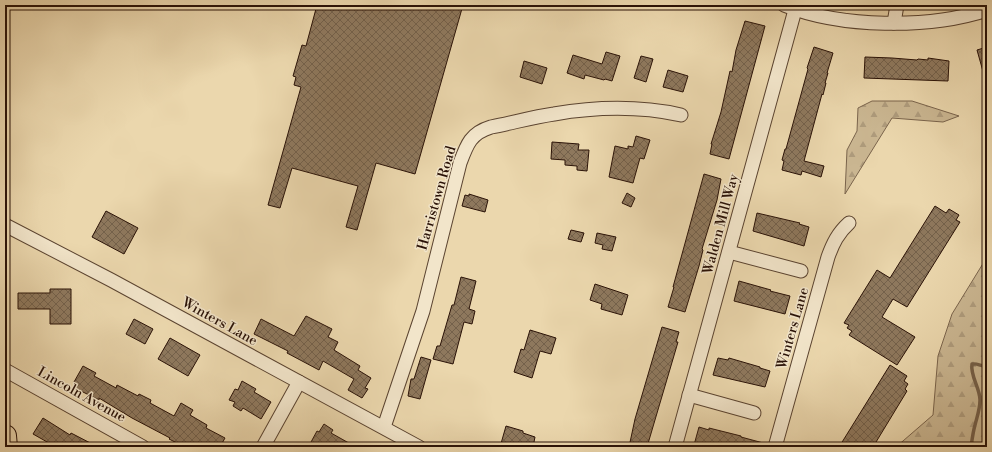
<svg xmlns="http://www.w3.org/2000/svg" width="992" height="452" font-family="'Libre Bodoni',serif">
<defs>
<pattern id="forest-firs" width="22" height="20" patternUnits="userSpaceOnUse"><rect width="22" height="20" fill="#cab691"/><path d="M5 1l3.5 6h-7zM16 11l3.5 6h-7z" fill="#ae9b7c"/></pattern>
<pattern id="building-cross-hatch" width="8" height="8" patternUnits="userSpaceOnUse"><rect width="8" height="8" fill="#8e785d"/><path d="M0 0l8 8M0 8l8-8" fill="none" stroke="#74614b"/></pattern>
</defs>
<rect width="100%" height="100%" fill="#ebd7ad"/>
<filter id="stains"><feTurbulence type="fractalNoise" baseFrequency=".005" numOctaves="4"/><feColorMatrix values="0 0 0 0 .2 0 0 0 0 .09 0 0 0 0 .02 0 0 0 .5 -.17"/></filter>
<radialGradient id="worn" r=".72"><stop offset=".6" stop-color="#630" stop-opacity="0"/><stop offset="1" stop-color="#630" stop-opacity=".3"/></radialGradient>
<g fill="url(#forest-firs)" stroke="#7a644c">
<polygon points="872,101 912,101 959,116 943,122 892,118 845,194 847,150 857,131 858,108"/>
<polygon points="987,257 987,447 896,447 933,415 938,356 952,314"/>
</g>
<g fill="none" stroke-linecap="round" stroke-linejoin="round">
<path stroke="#766049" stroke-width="3.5" d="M971 447C972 440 973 432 975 425 977 417 980 409 980 400 980 388 970 376 972 364 978 363 982 367 987 366"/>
</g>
<g fill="url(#building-cross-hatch)" stroke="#2a1207">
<polygon points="317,5 463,5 415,174 376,163 357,230 346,227 358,186 292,168 280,208 268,205 301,87 294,85 296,77 293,76 302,45 306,46"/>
<polygon points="745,21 765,26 729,159 710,154 712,144 711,144 721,112 730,71 732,72 736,50"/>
<polygon points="814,47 833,53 827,73 828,73 825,83 826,83 823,95 822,94 804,161 824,166 821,177 802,171 801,175 782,170 784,161 782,160 785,149 786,149 808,69 807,68"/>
<polygon points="987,47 987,74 984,75 977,50"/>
<polygon points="606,52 620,56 612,81 605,79 604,80 585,75 584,79 567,73 573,55 602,64"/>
<polygon points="641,56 653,59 646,82 634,78"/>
<polygon points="865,57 892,58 917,60 918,59 928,60 928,58 949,61 948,81 864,78"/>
<polygon points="524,61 547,68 542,84 520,77"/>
<polygon points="668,70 688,76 683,92 663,87"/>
<polygon points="636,136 650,140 644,159 640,158 633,183 609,177 615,146 628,149 628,146 633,147"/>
<polygon points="552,142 579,144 578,150 589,150 587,171 577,170 577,166 565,165 565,160 551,159"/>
<polygon points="704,174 721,179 717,200 702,249 703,250 699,266 685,312 668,307 674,287 673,287"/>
<polygon points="627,193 635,198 631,207 622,203"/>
<polygon points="469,194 488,200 485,212 462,206 465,195 469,196"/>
<polygon points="935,206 946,213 949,209 959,215 956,220 960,222 907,307 893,299 882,317 915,337 897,365 849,335 852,331 847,328 849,325 844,323 877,270 890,278"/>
<polygon points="106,211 138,228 124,254 92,237"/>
<polygon points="757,213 800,223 799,224 809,227 804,246 753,231"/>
<polygon points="571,230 584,233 581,242 568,239"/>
<polygon points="597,233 616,237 612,251 602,249 603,245 595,243"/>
<polygon points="461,277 476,281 469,309 475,311 472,324 464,322 453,364 433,359 437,346 440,346 452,305 454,305"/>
<polygon points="739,281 771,290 770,291 790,296 785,314 734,301"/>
<polygon points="595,284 628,295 622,315 601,309 602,304 590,300"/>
<polygon points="50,289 71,289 71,324 50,324 50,309 18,309 18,293 50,293"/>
<polygon points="306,316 332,329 328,337 338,342 334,350 360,366 358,370 371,378 365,388 368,389 362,398 348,390 354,379 323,361 319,370 287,353 288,351 254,334 261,319 294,336"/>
<polygon points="134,319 153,329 145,344 126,334"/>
<polygon points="662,327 679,332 676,342 678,342 647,447 629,447 635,419"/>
<polygon points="530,330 556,338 551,354 540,351 532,378 514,372 521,349 524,350"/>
<polygon points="170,338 200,355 188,376 158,359"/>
<polygon points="421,357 431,360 420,399 408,396 411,379 414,379"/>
<polygon points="718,358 728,360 729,358 760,367 760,368 770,371 765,387 713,375"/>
<polygon points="890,365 907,376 904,381 908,384 905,389 907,391 873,447 839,447"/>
<polygon points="83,366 96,373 94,376 116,388 117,385 138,396 139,394 151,400 150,403 174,416 181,403 193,410 190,415 207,425 206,428 225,438 220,447 185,447 169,439 170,438 132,418 99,398 99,400 73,387 76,383 74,382"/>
<polygon points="242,381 256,389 254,392 271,402 261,419 243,408 241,411 233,406 235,402 229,400 235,389 238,390"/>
<polygon points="43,418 70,435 71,433 98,447 56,447 33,434"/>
<polygon points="324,424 333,430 331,433 356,447 310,447 312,443 311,442 317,431 319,432"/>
<polygon points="506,426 523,431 523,433 535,437 533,447 500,447"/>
<polygon points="699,427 709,430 709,428 741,436 741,437 767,444 766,447 704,447 694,445"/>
</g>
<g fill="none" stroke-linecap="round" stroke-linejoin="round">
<defs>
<g id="minor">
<path d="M784 5C841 28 928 29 987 10"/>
<polyline points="894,23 897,5"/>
<polyline points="5,225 111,280 419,447"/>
<polyline points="729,252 801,271"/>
<polyline points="5,370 143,447"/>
<polyline points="689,395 754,413"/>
<path d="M384 427 423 311 460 163C467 144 471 133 491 127 512 123 533 117 554 114 595 107 640 106 681 115"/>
<polyline points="263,447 299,382"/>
<polyline points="675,447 795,10"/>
<path d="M775 447 828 257C833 243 838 233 849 223"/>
</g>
<polyline id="motorway" points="5,436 6,447"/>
</defs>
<use href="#minor" stroke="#5a4330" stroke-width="15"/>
<use href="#motorway" stroke="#2a1207" stroke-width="24"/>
<use href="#minor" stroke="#f2e5ca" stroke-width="13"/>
<use href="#motorway" stroke="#ebd7ad" stroke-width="22"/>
</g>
<g text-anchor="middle" stroke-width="3" stroke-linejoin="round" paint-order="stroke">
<g font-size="14" fill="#2a1207" stroke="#f2e5ca">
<text transform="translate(436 198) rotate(-74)" y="5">Harristown Road</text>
<text transform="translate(720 224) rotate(-75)" y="5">Walden Mill Way</text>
<text transform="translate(220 321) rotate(29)" y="5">Winters Lane</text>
<text transform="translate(792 328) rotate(-74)" y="5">Winters Lane</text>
<text transform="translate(82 394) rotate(29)" y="5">Lincoln Avenue</text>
</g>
</g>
<rect width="992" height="452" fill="none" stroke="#ebd7ad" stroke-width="20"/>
<rect x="6" y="6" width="980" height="440" fill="none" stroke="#2a1207" stroke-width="2"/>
<rect x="10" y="10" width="972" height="432" fill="none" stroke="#2a1207"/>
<rect width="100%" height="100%" filter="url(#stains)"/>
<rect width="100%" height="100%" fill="url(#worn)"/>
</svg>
